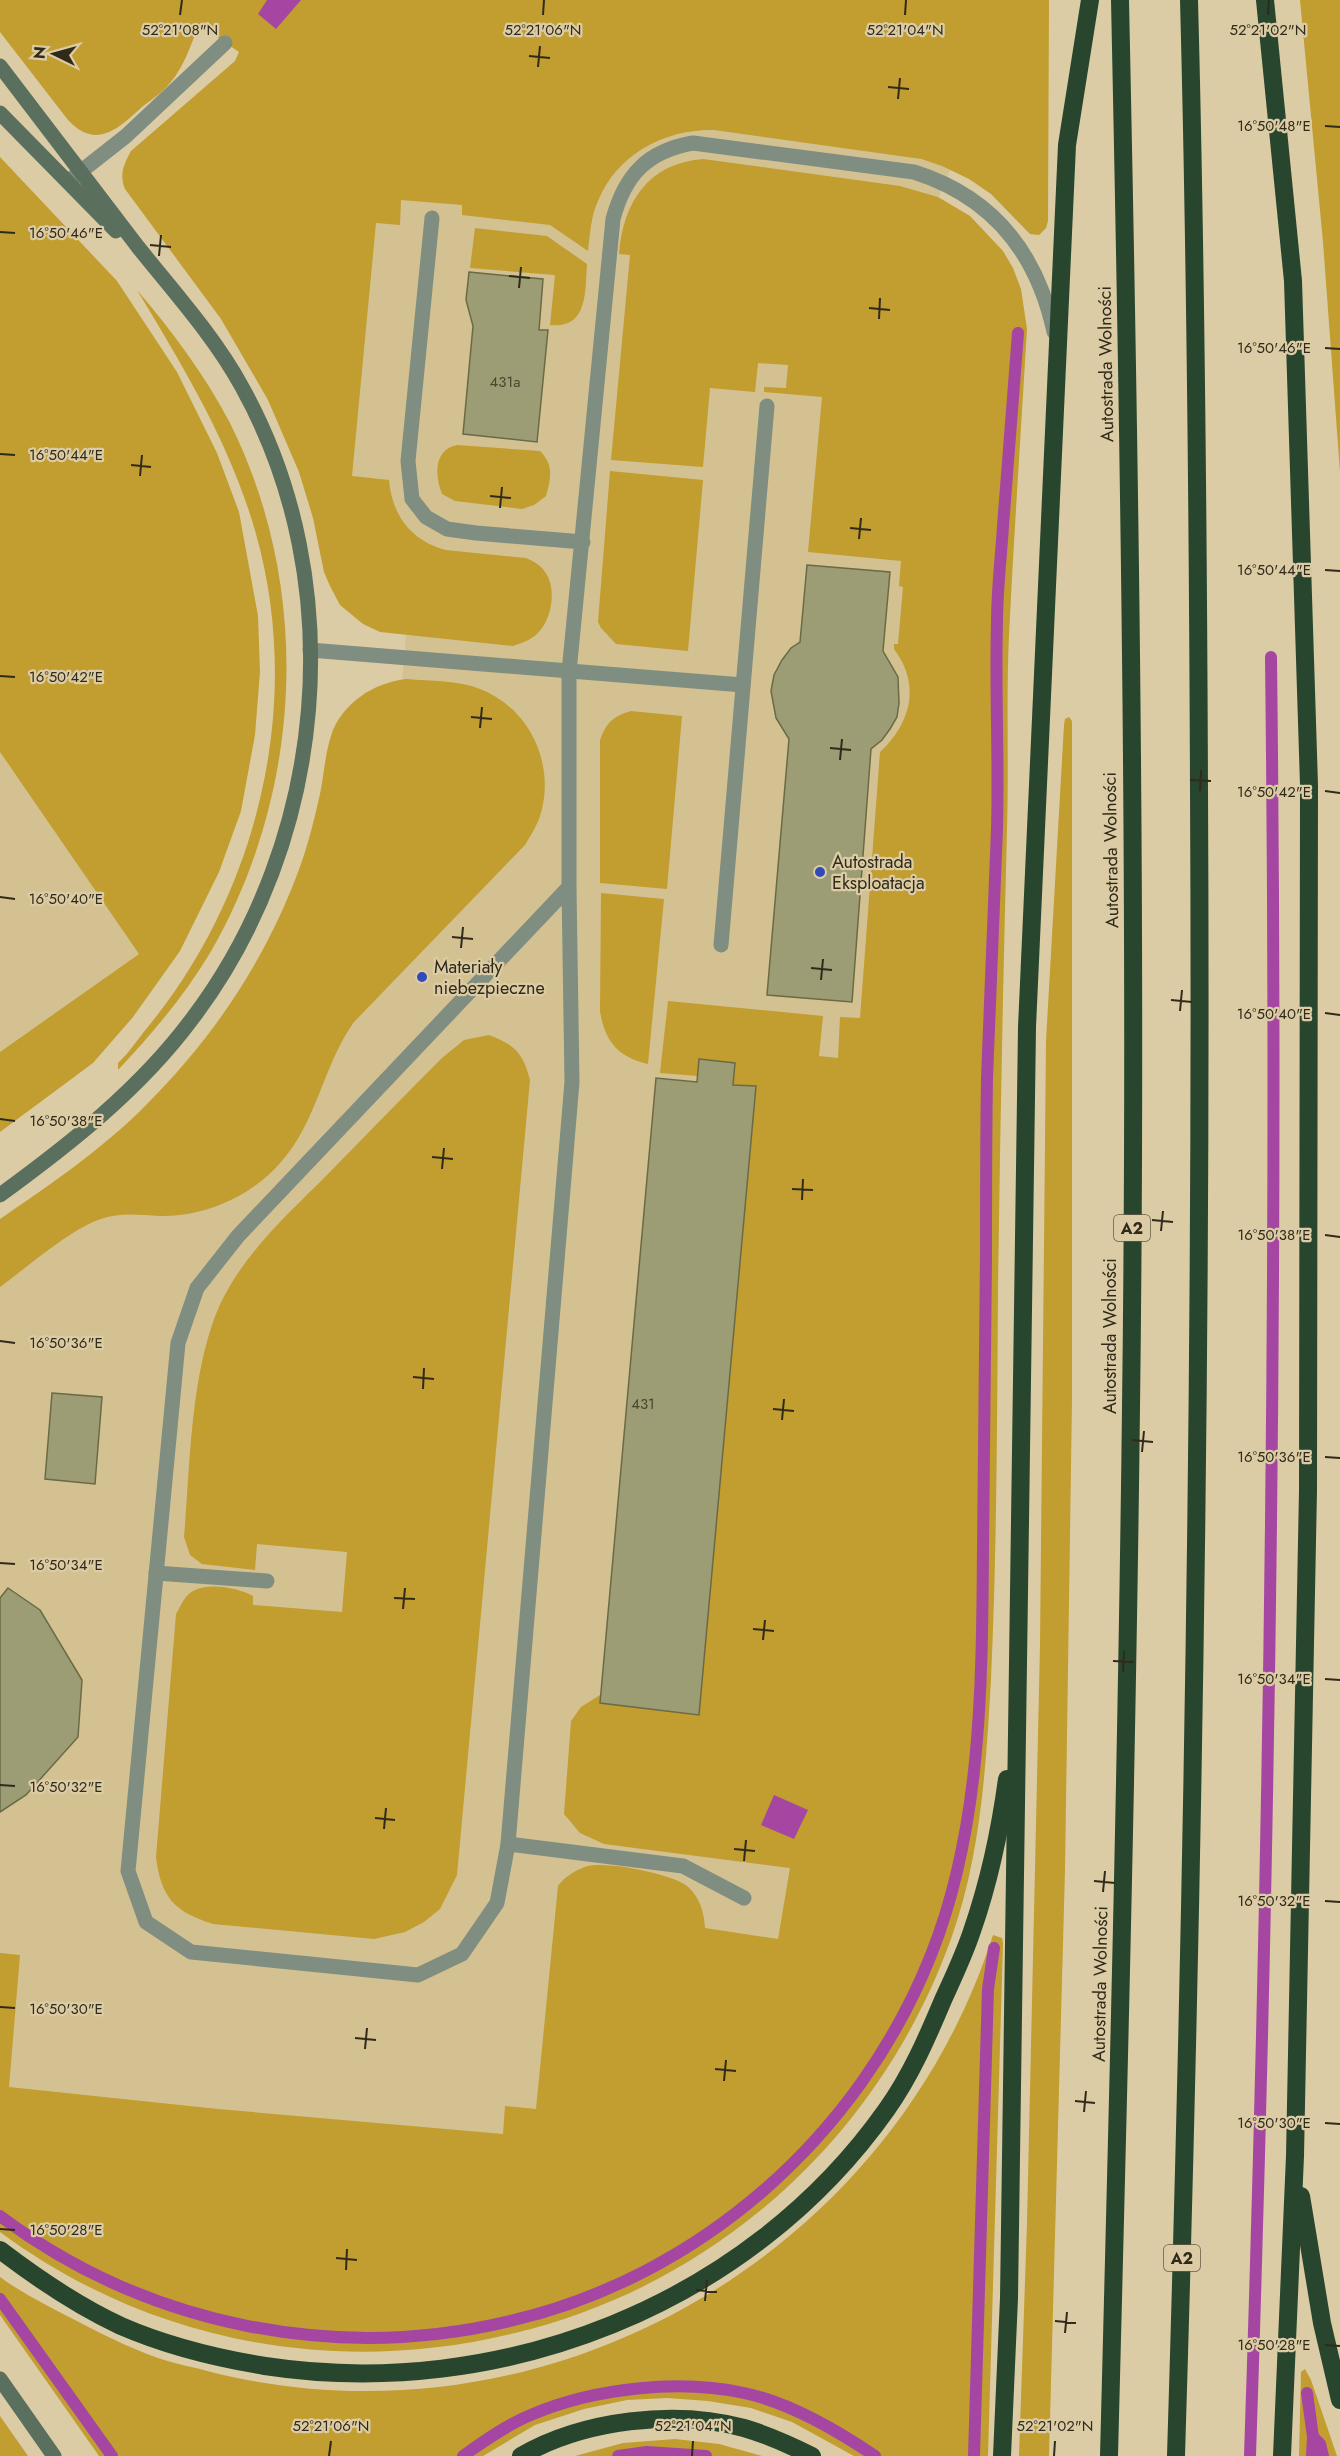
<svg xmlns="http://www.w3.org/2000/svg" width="1340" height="2456" font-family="Jost,sans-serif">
<rect width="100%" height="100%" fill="#dccca5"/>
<g fill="#d4c192">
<polygon points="639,88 951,167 912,264 943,349 896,1685 692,2158 0,2146 0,1271 227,1066 401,693 407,623 227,277"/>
<polygon points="0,752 139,954 0,1052"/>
</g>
<g fill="#c29d2f">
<path d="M0 0H1049L1048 221 1046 228 1039 235 1030 234 991 194 969 179 942 166 921 159 714 130C665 129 617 154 598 201 591 216 590 234 588 251L550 225 462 215V205L401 200 400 225 376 223 352 476 389 480C392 515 411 541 446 550L526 558C533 561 541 565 545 572 557 588 552 619 538 633 531 640 522 643 513 646L380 632 363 624 340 605 330 586 324 572 313 518 299 472 268 400 221 319 125 189C119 174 124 164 131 151L235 61 239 52 199 25C191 44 184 67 170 83 163 92 151 100 142 107 118 129 96 150 68 120L0 32Z"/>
<polygon points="1300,0 1340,0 1340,472 1323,242"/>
<polygon points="0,157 117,281 177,372 217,453 239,512 258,616 260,672 255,735 241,811 219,872 180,951 133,1017 93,1063 0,1132 0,1052 139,954 0,752"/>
<path d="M703 159 900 186 938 197 970 216 1003 251 1013 268 1021 289 1027 329C1021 431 1014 533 1009 635 1006 699 1009 765 1007 830 1003 983 1000 1136 998 1289 997 1419 997 1549 991 1679 986 1767 981 1855 951 1939 880 2136 718 2284 515 2333 335 2377 150 2343 0 2232V1953L20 1955 9 2087 218 2109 503 2134 505 2106 536 2109 558 1886C564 1877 577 1869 588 1866 607 1861 673 1874 687 1886 700 1897 704 1912 705 1928L778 1939 790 1868 604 1844 580 1833 564 1814 571 1721 581 1707 600 1695V1703L699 1715 756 1087 733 1085 735 1063 699 1059 698 1076 660 1073 668 1001 823 1016 819 1056 838 1058 840 1017 860 1018 880 752C911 723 921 685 894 649V644H898L903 587 899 586 901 561 808 552 822 397 764 392V387L786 388 788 365 758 363 755 392 710 388 703 467 611 460 630 255 619 254C623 203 648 163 703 159Z"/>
<path d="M475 228 547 236 587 264C585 292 588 329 550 325L555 275 470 268Z"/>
<path d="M137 290C172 331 205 375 230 423 313 590 303 792 210 953 184 996 152 1034 118 1070V1063C129 1053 137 1040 147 1028 258 893 304 704 256 534 231 445 184 368 137 290Z"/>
<path d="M457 445 540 451C554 465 551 478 546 496L534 505 522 509 455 501 442 494C435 476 433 450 457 445Z"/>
<polygon points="610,471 703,480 688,651 616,644 601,628 598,622"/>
<path d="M407 679C430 681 458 680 480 689 529 708 555 762 541 813 538 824 531 835 525 845L354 1022C323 1065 317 1122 281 1162 252 1196 205 1217 160 1216 139 1215 121 1212 101 1219 72 1228 26 1268 0 1287V1219C51 1184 104 1148 147 1104 209 1042 258 971 291 890 304 860 313 826 320 794 324 775 325 754 331 736 341 704 374 682 407 679Z"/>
<path d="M631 711 682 716 667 889 600 883V740C606 723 613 716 631 711Z"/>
<polygon points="1069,717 1072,721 1072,1400 1065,1870 1049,2456 1019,2456 1027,2223 1040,1646 1046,1041 1064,725 1065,719"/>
<path d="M601 893 664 899 648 1064C618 1057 605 1042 600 1011Z"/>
<path d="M489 1035C515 1045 523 1053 530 1080L457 1875 440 1909 424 1922 405 1932 374 1939 213 1924C175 1912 161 1898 156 1857L176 1614C179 1609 182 1602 186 1597 200 1580 236 1587 253 1596V1605L342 1612 347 1552 257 1544 255 1570 202 1564 190 1555 184 1537C190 1468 190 1391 212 1325 232 1264 283 1219 327 1175 365 1136 403 1097 442 1058L464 1040Z"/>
<path d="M993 1935 1002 1938 1003 1943 988 2456H854L792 2422 751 2408 708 2401 667 2398 627 2400 584 2409 535 2425 483 2456H99L0 2315V2277C22 2293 46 2305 69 2317 98 2332 127 2347 158 2358 175 2364 194 2367 211 2372 542 2455 889 2260 993 1935Z"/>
<polygon points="1305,2369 1311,2380 1337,2456 1299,2456 1301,2372"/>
<polygon points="0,2416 28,2456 0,2456"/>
<polygon points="675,2439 719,2444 762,2456 575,2456 623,2443"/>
</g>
<g fill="#a547a2">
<polygon points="267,0 301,0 276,29 258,14"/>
<polygon points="774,1795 808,1810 794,1839 761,1825"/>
</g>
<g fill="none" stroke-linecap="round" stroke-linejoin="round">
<g stroke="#a547a2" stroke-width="12">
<path d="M0 2216C146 2325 333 2363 510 2321 700 2277 859 2136 931 1955 982 1827 982 1683 983 1547 984 1450 985 1354 986 1257 986 1197 986 1137 987 1078 990 995 994 912 997 829 999 760 995 691 997 622 997 590 1001 558 1003 526 1008 462 1013 397 1018 333"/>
<polyline points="0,2299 112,2456"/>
<polyline points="1307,2393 1313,2437 1312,2456"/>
<polyline points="1313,2437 1320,2444 1323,2456"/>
<path d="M463 2456C485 2440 508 2424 533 2414 595 2388 679 2379 744 2393 788 2402 838 2431 875 2456"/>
<polyline points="618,2456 647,2452 706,2456"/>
<polyline points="974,2456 988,1989 994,1948"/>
<path d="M1250 2456C1270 1857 1278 1257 1271 657"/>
</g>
</g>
<g fill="#9c9d75" stroke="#6a6b45" stroke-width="1.5">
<polygon points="469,272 543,279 539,330 548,330 537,442 463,434 473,326 466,300"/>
<polygon points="807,565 890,572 883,651 898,677 899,703 897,717 890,729 882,740 871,749 852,1002 767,995 789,739 776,718 771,691 774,675 782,660 791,648 800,642"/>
<polygon points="699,1059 735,1063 733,1085 756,1086 699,1715 600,1703 656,1078 697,1082"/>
<polygon points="52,1393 102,1397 95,1484 45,1479"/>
<polygon points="8,1588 40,1610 82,1680 78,1737 26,1795 0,1812 0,1598"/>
</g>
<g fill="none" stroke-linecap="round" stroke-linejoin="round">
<g stroke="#7f8e81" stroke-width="15">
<polyline points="70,180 126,136 225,43"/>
<polyline points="432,218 408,461 412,499 426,517 447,529 476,533 583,542"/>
<polyline points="310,650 743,685"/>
<path d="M569 887 572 1082 508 1844 497 1903 462 1954 418 1975 191 1952 146 1922 128 1871 178 1343 197 1288 238 1236 569 887V672L613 219C625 175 647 151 693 143L914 172C993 197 1037 253 1054 332"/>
<polyline points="721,945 767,406"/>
<polyline points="156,1573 267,1581"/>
<polyline points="508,1844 683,1866 744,1898"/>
</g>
<g stroke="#5a6f5d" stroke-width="15">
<path d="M0 66C46 126 92 187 138 247 174 292 214 336 242 387 351 583 327 841 192 1019 140 1089 70 1144 0 1195"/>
<polyline points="0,113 116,231"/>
<polyline points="0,2379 54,2456"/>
</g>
<g stroke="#28462e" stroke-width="18">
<polyline points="1265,0 1293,281 1309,785 1308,1490 1295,2156 1282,2456"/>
<polyline points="1301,2196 1322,2323 1340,2400"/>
<path d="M0 2250C38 2279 78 2306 121 2326 167 2346 216 2358 265 2366 500 2402 749 2305 887 2109 911 2075 927 2038 943 2000 953 1978 964 1955 972 1931 989 1882 1000 1831 1007 1779"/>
<path d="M521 2456C583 2420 675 2409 744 2428 768 2435 790 2445 812 2456"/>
<polyline points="1002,2456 1009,2298 1027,1027 1067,145 1090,0"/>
<path d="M1109 2456C1118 2106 1127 1757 1131 1407 1137 938 1130 469 1120 0"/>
<path d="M1176 2456C1193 1901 1202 1345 1199 790 1198 527 1196 263 1189 0"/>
</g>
</g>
<path fill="none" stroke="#302a1a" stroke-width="2" d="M180 15 182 0M543 15 544 0M905 15 906 0M1268 15 1269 0M529 56 550 58M538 67 540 46M888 87 909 89M898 99 900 78M1325 126 1340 127M0 232 15 233M150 245 171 247M159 256 161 235M509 276 530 278M519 288 521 267M869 308 890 310M879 319 880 298M1325 348 1340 349M0 454 15 455M131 465 151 467M140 476 142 455M490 496 511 498M500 508 502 487M850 528 871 530M859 539 861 518M1325 570 1340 571M0 676 15 677M471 717 492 719M480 728 482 707M830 748 851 750M840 760 842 739M1190 780 1211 781M1200 791 1201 770M1325 791 1340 793M0 897 15 899M452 937 473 939M461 948 463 927M811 968 832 970M821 980 823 959M1171 1000 1192 1002M1180 1011 1182 990M1325 1013 1340 1015M0 1119 15 1121M432 1157 453 1159M442 1169 444 1148M792 1189 813 1190M802 1200 803 1179M1152 1220 1173 1222M1161 1231 1163 1211M1325 1235 1340 1237M0 1341 15 1343M413 1377 434 1379M423 1389 424 1368M773 1409 794 1411M782 1420 784 1399M1132 1440 1153 1442M1142 1452 1144 1431M1325 1457 1340 1458M0 1563 15 1564M394 1598 415 1599M403 1609 405 1588M753 1629 774 1631M763 1640 765 1620M1113 1661 1134 1662M1123 1672 1124 1651M1325 1679 1340 1680M0 1785 15 1786M375 1818 395 1820M384 1829 386 1808M734 1849 755 1851M744 1861 746 1840M1094 1881 1115 1883M1103 1892 1105 1871M1325 1901 1340 1902M0 2007 15 2008M355 2038 376 2040M365 2049 367 2028M715 2069 736 2071M724 2081 726 2060M1075 2101 1095 2103M1084 2112 1086 2091M1325 2123 1340 2124M0 2229 15 2230M336 2258 357 2260M346 2270 347 2249M696 2290 717 2292M705 2301 707 2280M1055 2321 1076 2323M1065 2333 1067 2312M1325 2345 1340 2346M329 2456 331 2441M692 2456 693 2441M1054 2456 1055 2441"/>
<g fill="#314abb" stroke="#dccca5" stroke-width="2">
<circle cx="820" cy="872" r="6"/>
<circle cx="422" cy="977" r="6"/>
</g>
<g text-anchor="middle" stroke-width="4.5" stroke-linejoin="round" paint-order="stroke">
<g font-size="15" fill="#4b4731">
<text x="505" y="387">431a</text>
<text x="643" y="1409">431</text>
</g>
<g fill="#dccca5" stroke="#645b44" stroke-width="1.5">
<rect x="1114" y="1215" width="36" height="26" rx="4.5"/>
<rect x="1164" y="2245" width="36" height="26" rx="4.5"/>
</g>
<g font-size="16" font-weight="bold" fill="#302a1a">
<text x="1132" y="1234">A2</text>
<text x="1182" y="2264">A2</text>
</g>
<g font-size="18" fill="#302a1a" stroke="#dccca5">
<text transform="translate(1106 364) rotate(-91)" y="6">Autostrada Wolności</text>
<text transform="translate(1111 850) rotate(-91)" y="6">Autostrada Wolności</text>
<text transform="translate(1110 1336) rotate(-90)" y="6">Autostrada Wolności</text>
<text transform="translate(1100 1984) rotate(-89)" y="6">Autostrada Wolności</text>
</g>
<g font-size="18" fill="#302a1a" stroke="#dccca5" text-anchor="start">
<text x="832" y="868">Autostrada<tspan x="832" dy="21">Eksploatacja</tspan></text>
<text x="434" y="973">Materiały<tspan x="434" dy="21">niebezpieczne</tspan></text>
</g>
</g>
<g font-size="15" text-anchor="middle" fill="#302a1a" stroke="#dccca5" stroke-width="4.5" stroke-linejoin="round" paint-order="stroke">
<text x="180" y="35">52°21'08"N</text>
<text x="543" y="35">52°21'06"N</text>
<text x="905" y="35">52°21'04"N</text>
<text x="1268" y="35">52°21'02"N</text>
<text x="1274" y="131">16°50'48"E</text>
<text x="66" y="238">16°50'46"E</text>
<text x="1274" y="353">16°50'46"E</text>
<text x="66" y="460">16°50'44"E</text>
<text x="1274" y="575">16°50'44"E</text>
<text x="66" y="682">16°50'42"E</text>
<text x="1274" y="797">16°50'42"E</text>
<text x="66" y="904">16°50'40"E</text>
<text x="1274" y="1019">16°50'40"E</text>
<text x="66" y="1126">16°50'38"E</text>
<text x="1274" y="1240">16°50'38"E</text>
<text x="66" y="1348">16°50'36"E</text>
<text x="1274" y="1462">16°50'36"E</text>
<text x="66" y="1570">16°50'34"E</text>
<text x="1274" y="1684">16°50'34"E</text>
<text x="66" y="1792">16°50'32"E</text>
<text x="1274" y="1906">16°50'32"E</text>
<text x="66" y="2014">16°50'30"E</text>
<text x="1274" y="2128">16°50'30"E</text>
<text x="66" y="2235">16°50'28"E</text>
<text x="1274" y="2350">16°50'28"E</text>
<text x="331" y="2431">52°21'06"N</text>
<text x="693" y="2431">52°21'04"N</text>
<text x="1055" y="2431">52°21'02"N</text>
</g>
<g transform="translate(54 54) rotate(275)" stroke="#dccca5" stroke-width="4.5" paint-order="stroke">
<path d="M0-4.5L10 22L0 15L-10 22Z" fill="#302a1a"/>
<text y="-9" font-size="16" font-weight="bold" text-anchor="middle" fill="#302a1a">N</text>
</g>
</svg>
